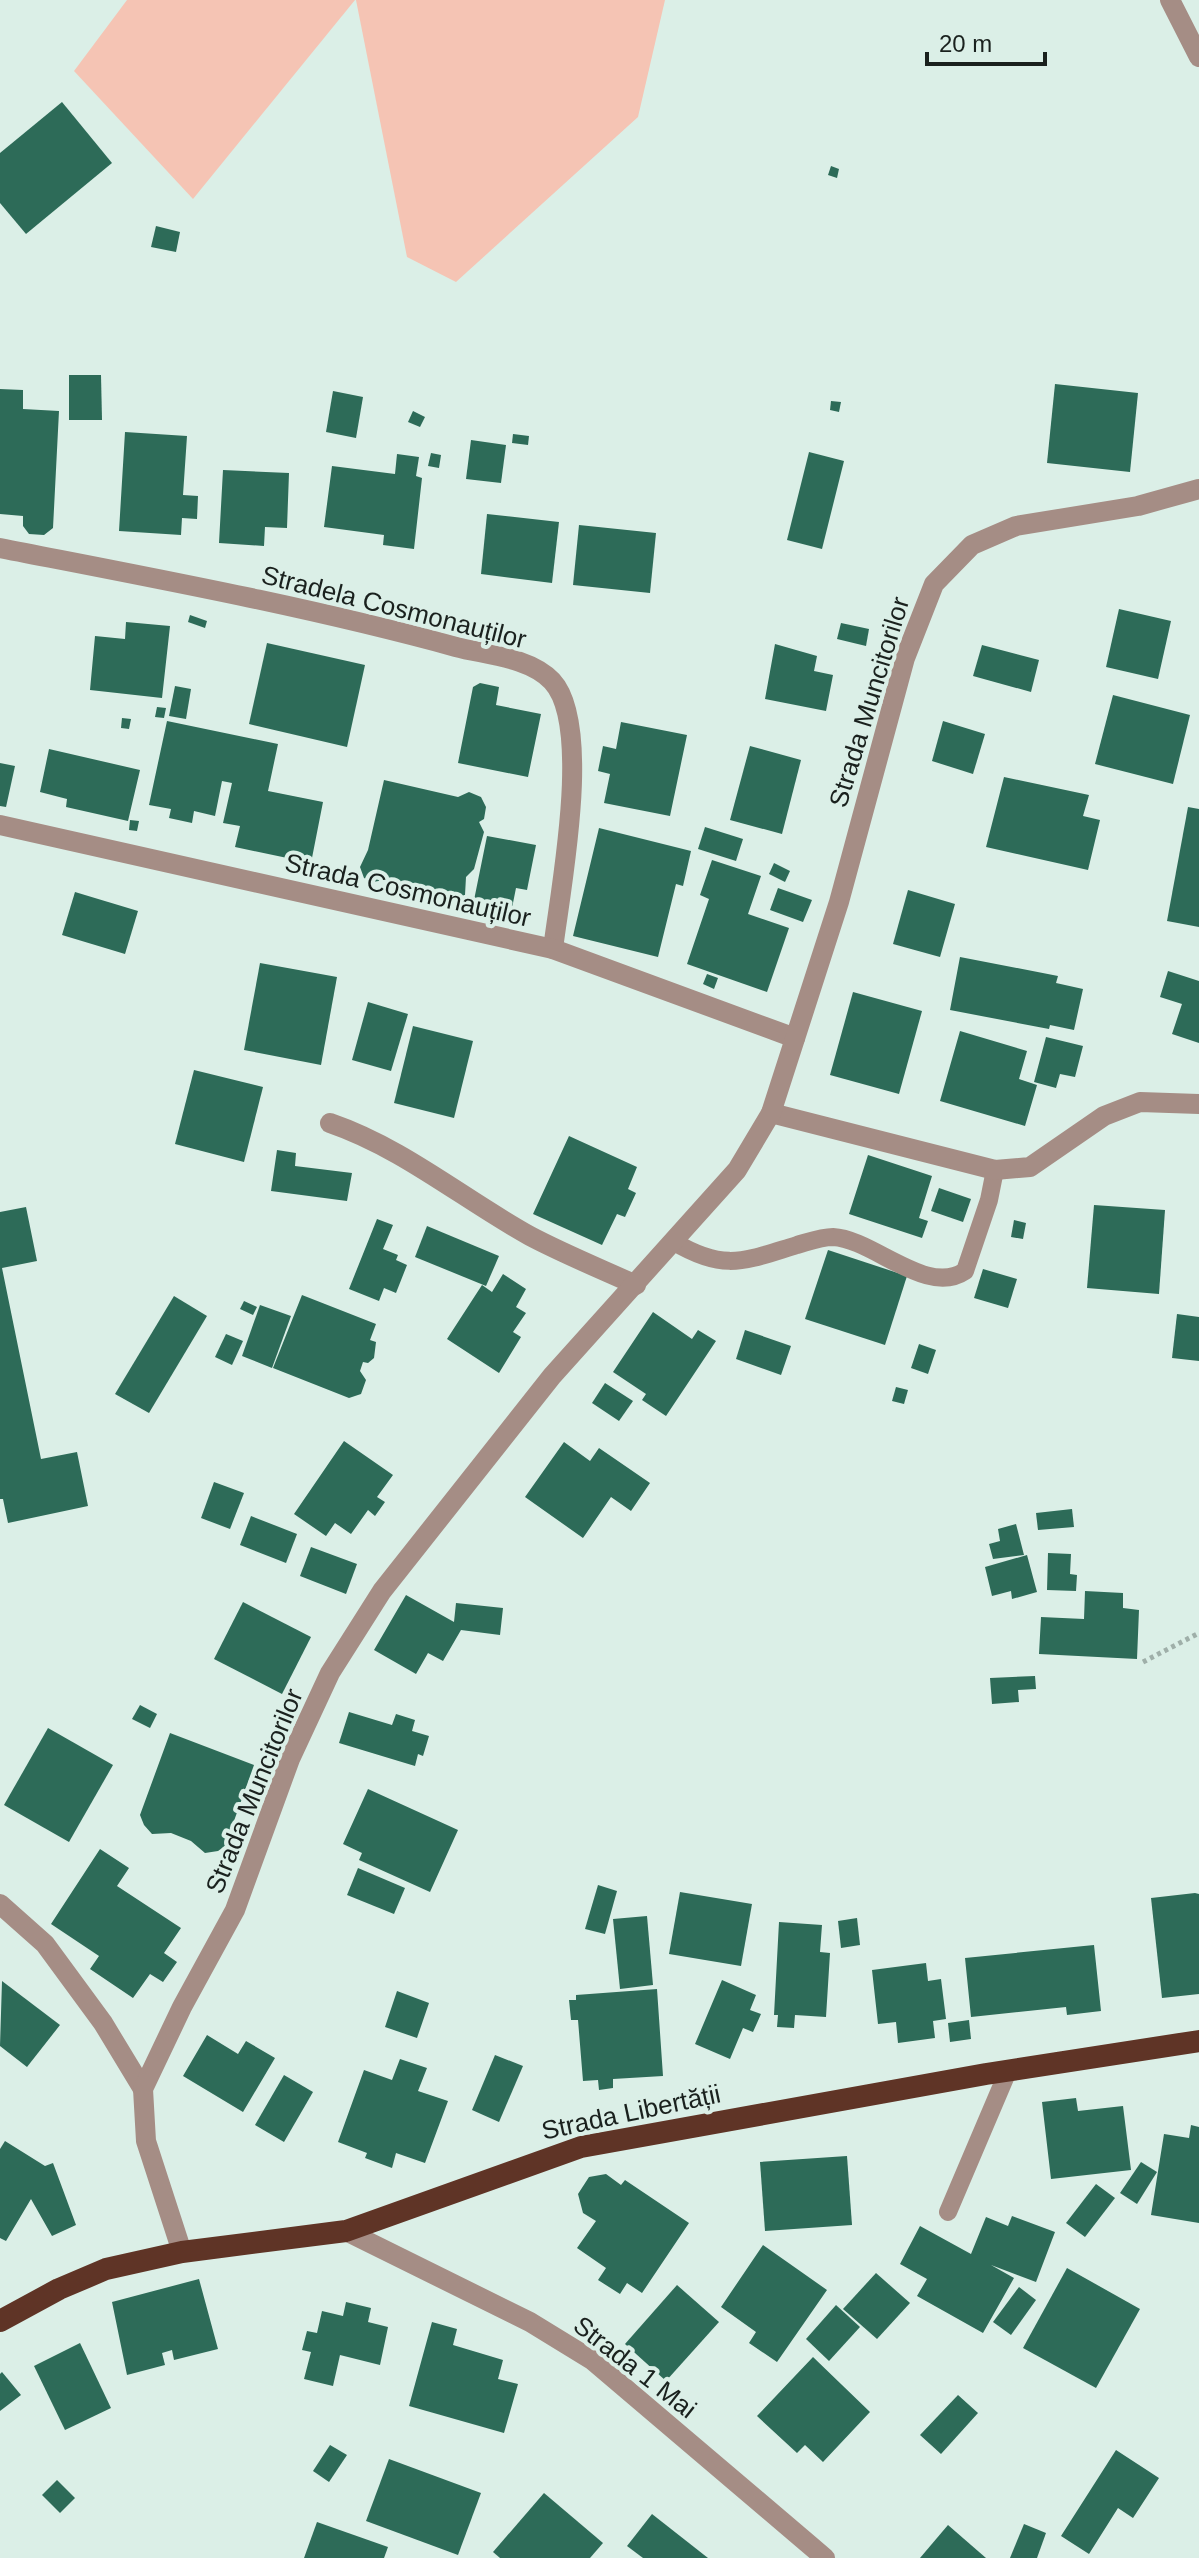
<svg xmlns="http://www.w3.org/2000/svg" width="1199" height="2558" font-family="Arial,sans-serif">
<rect width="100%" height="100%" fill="#dbefe7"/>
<g fill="#f5c4b4">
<polygon points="127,0 355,0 193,199 74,71"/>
<polygon points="356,0 665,0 638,117 456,282 407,257"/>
</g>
<g fill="#2d6b58">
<polygon points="62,102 112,163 26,234 0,203 0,153"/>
<polygon points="831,166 839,169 837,178 828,175"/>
<polygon points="156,226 180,232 176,252 151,247"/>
<polygon points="69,375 101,375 102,420 69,420"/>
<polygon points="1055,384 1138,393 1130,472 1047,463"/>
<polygon points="0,389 23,390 23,409 59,411 53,528 44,535 29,534 23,526 23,516 0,514"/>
<polygon points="333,391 363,397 356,438 326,432"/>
<polygon points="831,401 841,402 839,412 830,410"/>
<polygon points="413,411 425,417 420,427 408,422"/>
<polygon points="125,432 187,436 183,495 198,496 197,519 182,518 181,535 119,531"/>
<polygon points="513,434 529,436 528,445 512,443"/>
<polygon points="471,440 506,445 501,483 466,479"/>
<polygon points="809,452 844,461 822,549 787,540"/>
<polygon points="431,453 441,455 439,468 428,466"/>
<polygon points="397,454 419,457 416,476 422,478 414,549 383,545 384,535 324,527 332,466 395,474"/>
<polygon points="223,470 289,473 287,528 265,527 264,546 219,543"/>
<polygon points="487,514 559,522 552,583 481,574"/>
<polygon points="579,525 656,533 650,593 573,585"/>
<polygon points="1119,609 1171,621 1158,679 1106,667"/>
<polygon points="190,615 207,621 205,628 188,622"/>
<polygon points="126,622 170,626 162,698 90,690 95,636 125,639"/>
<polygon points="841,623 869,629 866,646 837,639"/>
<polygon points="267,643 365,665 347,747 249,724"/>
<polygon points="775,644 817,656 814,671 833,675 826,711 765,699"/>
<polygon points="982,645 1039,660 1031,692 973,676"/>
<polygon points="480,683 499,687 496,705 541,714 528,777 458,763 473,687"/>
<polygon points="175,686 191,689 186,719 169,716"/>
<polygon points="1113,695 1190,715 1173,784 1095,764"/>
<polygon points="157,707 166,708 164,718 155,717"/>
<polygon points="122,718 131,719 129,729 121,728"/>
<polygon points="167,721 278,744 268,791 323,802 311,863 235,847 240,826 223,823 232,783 222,781 215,816 194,811 192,823 169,818 171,809 149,805"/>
<polygon points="943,721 985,734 973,774 932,761"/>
<polygon points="621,722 687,735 670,816 604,803 610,774 598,771 603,746 616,749"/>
<polygon points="750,746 801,760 782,834 730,820"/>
<polygon points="49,749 140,770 128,821 66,807 67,799 40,792"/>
<polygon points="0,763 15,766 6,807 0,806"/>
<polygon points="1004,777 1089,795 1083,816 1100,820 1088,870 986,847"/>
<polygon points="384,780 458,797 469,792 481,797 486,807 484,819 479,822 484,832 474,869 466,877 465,895 454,900 441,891 433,895 392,888 384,880 373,882 364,878 360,867 368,850"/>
<polygon points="1188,807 1199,809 1199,927 1167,921"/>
<polygon points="130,820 139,821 137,831 129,830"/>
<polygon points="705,827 743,839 736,861 698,849"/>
<polygon points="599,828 691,851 683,886 676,884 658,957 573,936"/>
<polygon points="487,836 536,845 527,890 516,888 510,918 472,910"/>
<polygon points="712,860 761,876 748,914 789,928 767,992 687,964 709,899 700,895"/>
<polygon points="774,863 790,871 785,882 769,874"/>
<polygon points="778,888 812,900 803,922 770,910"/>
<polygon points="908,890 955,904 940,957 893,944"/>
<polygon points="75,892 138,911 125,954 62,935"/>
<polygon points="960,957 1058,976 1056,983 1083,989 1074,1030 1050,1025 1049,1029 950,1010"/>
<polygon points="260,963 337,977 321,1065 244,1050"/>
<polygon points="1168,971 1199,981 1199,1043 1172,1034 1182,1004 1160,997"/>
<polygon points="707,974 718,978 714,989 703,984"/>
<polygon points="853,992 922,1011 899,1094 830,1075"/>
<polygon points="368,1002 408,1014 391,1071 352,1060"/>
<polygon points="413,1026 473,1041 454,1118 394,1103"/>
<polygon points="960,1031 1027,1051 1019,1079 1037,1085 1025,1126 940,1101"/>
<polygon points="1046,1037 1083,1046 1075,1077 1060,1074 1056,1088 1034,1082"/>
<polygon points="194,1070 263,1087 244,1162 175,1144"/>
<polygon points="569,1136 637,1167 628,1189 636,1193 625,1217 617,1214 602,1245 533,1214"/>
<polygon points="277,1150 296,1153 295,1166 352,1173 347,1201 271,1191"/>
<polygon points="868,1155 932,1176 919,1218 928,1221 922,1238 849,1214"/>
<polygon points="939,1188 971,1199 963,1222 931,1211"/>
<polygon points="1094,1205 1165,1210 1159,1294 1087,1288"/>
<polygon points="26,1207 37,1261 2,1268 41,1459 77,1452 88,1506 8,1523 3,1499 0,1499 0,1212"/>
<polygon points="377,1219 393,1225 383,1249 398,1255 396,1260 407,1265 396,1293 384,1288 379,1301 349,1289"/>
<polygon points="1014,1220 1026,1223 1023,1239 1011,1237"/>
<polygon points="427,1226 499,1256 486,1286 415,1257"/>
<polygon points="828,1250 907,1276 885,1345 805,1319"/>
<polygon points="983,1269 1017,1279 1008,1308 974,1298"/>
<polygon points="503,1274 526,1289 516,1307 526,1313 513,1332 521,1337 499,1373 447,1339 482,1285 492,1292"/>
<polygon points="302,1295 376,1324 370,1340 376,1342 374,1358 368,1363 363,1362 360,1371 366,1380 361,1394 349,1398 273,1368"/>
<polygon points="174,1296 207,1316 149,1413 115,1394"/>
<polygon points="244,1301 257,1307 253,1315 240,1309"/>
<polygon points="260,1305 291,1316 272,1368 242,1356"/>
<polygon points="653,1312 692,1339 698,1330 716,1341 666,1416 642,1400 646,1394 613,1372"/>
<polygon points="1177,1314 1199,1317 1199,1361 1172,1358"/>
<polygon points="745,1330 791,1346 781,1375 736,1359"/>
<polygon points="226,1334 243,1341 232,1365 215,1357"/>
<polygon points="919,1344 936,1350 928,1374 911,1368"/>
<polygon points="605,1383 633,1401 619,1421 592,1403"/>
<polygon points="896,1387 908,1390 904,1404 892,1401"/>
<polygon points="344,1441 393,1475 377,1497 385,1502 375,1516 368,1510 351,1534 335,1523 326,1536 294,1514"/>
<polygon points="564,1442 590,1461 599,1448 650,1483 631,1511 611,1497 583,1538 525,1497"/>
<polygon points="214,1482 244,1493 230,1529 201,1518"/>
<polygon points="1072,1509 1074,1527 1038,1530 1036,1513"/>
<polygon points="251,1516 297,1534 286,1563 240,1545"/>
<polygon points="1016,1524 1024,1555 993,1559 989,1544 1000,1541 998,1529"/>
<polygon points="311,1547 357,1564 346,1594 300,1576"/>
<polygon points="1048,1553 1071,1554 1070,1574 1077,1575 1076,1591 1047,1590"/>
<polygon points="1027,1555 1037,1592 1012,1599 1011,1591 992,1596 985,1567"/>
<polygon points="1085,1591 1123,1593 1123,1608 1139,1610 1137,1659 1039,1654 1041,1617 1084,1619"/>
<polygon points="406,1595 454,1622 456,1603 503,1608 500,1635 461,1630 443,1661 428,1653 416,1674 374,1650"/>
<polygon points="243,1602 311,1637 282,1694 214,1659"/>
<polygon points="1035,1676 1036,1689 1018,1690 1019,1702 992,1704 990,1678"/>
<polygon points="140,1705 157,1714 150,1728 132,1719"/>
<polygon points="349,1712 392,1725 396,1714 415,1720 412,1731 429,1736 423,1756 418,1754 415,1766 339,1743"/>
<polygon points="48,1728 113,1765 69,1842 4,1805"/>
<polygon points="170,1733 254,1765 225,1846 218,1851 205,1853 191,1841 171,1833 152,1834 144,1825 140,1815"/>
<polygon points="368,1789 458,1830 430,1892 359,1860 362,1853 343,1844"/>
<polygon points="100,1849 129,1868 117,1886 181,1928 164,1953 177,1962 163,1982 150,1974 133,1998 90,1969 99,1956 51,1924"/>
<polygon points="358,1868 405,1888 394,1914 347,1895"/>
<polygon points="598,1885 617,1891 605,1934 585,1929"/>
<polygon points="680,1892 752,1904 741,1966 669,1954"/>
<polygon points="1195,1893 1199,1894 1199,1994 1162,1998 1151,1898"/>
<polygon points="647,1916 653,1985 620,1989 613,1919"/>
<polygon points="857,1918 860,1945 841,1948 838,1921"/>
<polygon points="779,1922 822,1925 820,1952 830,1953 826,2017 795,2015 794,2028 777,2027 778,2015 774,2015"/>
<polygon points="1094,1945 1101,2011 1067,2015 1066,2007 971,2017 965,1958"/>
<polygon points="926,1963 928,1981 941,1979 946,2019 933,2021 935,2038 898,2043 896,2022 878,2024 872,1970"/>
<polygon points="722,1980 756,1995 750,2010 761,2014 753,2032 743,2028 730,2059 695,2044"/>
<polygon points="2,1981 60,2025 27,2067 0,2046"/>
<polygon points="657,1989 663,2076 613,2079 613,2088 599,2090 598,2080 583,2081 578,2020 571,2020 569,2000 576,2000 576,1995"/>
<polygon points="397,1991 429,2003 417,2038 385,2027"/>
<polygon points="969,2020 971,2039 950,2042 948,2023"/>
<polygon points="207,2035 238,2054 246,2041 275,2058 243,2112 183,2076"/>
<polygon points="495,2055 523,2066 499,2122 472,2110"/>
<polygon points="400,2059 427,2068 418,2091 448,2101 425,2163 396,2153 392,2168 365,2158 367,2153 338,2142 364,2070 392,2080"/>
<polygon points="284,2075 313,2092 284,2142 255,2125"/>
<polygon points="1076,2098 1078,2111 1123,2106 1131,2170 1051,2179 1042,2102"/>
<polygon points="1191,2125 1199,2127 1199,2223 1151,2215 1164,2134 1189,2138"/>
<polygon points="5,2141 45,2166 53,2163 76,2225 52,2236 31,2199 6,2241 0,2238 0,2149"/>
<polygon points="847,2156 852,2225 765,2231 760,2162"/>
<polygon points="1141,2162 1157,2172 1137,2204 1120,2193"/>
<polygon points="606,2174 621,2185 625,2180 689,2223 642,2293 627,2283 620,2294 598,2280 606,2268 577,2248 596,2221 583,2213 578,2194 589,2177"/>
<polygon points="1096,2184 1115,2198 1085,2237 1066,2223"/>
<polygon points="1012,2216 1055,2232 1036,2282 991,2265 1014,2278 983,2333 917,2296 927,2279 900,2264 920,2226 971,2254 986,2217 1008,2226"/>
<polygon points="763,2245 827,2290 777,2362 749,2343 756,2332 721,2307"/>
<polygon points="1067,2268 1140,2309 1096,2388 1023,2348"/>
<polygon points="876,2273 910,2303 877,2339 843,2309"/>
<polygon points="199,2279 218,2349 174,2360 172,2350 162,2353 165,2365 127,2375 112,2302"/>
<polygon points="677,2285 719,2322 666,2381 625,2344"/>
<polygon points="1019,2287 1036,2300 1011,2335 993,2322"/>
<polygon points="346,2302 371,2308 368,2322 388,2327 380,2365 340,2355 333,2386 304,2379 311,2352 302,2350 307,2331 317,2333 322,2311 343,2316"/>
<polygon points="836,2305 860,2327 829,2361 806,2339"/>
<polygon points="432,2322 457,2329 453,2345 503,2360 498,2379 518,2384 504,2433 409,2406"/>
<polygon points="80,2343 111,2408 65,2430 34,2366"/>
<polygon points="813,2357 870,2412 823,2462 805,2445 797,2453 757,2416"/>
<polygon points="2,2372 21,2395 0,2411 0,2374"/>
<polygon points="958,2395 978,2413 941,2454 920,2435"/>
<polygon points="330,2445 347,2455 329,2482 313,2471"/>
<polygon points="1116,2450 1159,2478 1133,2518 1118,2508 1089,2554 1061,2536"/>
<polygon points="389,2459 481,2493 458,2555 366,2521"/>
<polygon points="57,2480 75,2498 60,2513 42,2495"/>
<polygon points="544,2493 603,2543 590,2558 500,2558 493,2552"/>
<polygon points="652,2514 708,2558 643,2558 627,2546"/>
<polygon points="317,2522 388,2547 384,2558 304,2558"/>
<polygon points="1024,2524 1046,2533 1037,2558 1010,2558"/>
<polygon points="948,2525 986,2558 920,2558"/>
</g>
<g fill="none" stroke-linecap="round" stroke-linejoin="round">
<polyline stroke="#9fafa9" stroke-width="5" stroke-dasharray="4 4" stroke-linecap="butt" points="1143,1662 1199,1633"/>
<g stroke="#a58d85" stroke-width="18">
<path d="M674 1242C725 1272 744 1261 797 1245 808 1242 821 1237 833 1237 873 1239 927 1297 965 1271L989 1200 995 1170"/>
<polyline points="948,2212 1008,2071"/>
</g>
<g stroke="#a58d85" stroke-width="20">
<polyline points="1170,0 1199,57"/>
<path d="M0 548C153 578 306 606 456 647 486 655 529 657 552 681 593 725 560 891 553 949"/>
<polyline points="0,825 553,949 795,1038"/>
<polyline points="771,1113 995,1170 1030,1167 1104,1116 1140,1102 1199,1104"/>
<path d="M330 1123C403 1148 463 1199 530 1236 564 1254 601 1269 636 1285"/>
<polyline points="0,1904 45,1944 103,2023 143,2089"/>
<polyline points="182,2252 146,2141 143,2089 182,2007 235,1910 290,1759 330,1673 382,1591 552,1376 737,1170 771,1113 839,902 905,658 934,584 972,545 1016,526 1138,506 1199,489"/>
</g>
<polyline stroke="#a58d85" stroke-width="20" points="346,2231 530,2322 592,2360 825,2558"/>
<polyline stroke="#5f3426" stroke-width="22" points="0,2321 59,2289 106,2269 182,2252 346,2231 581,2147 986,2074 1199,2041"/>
</g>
<g text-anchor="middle" stroke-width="8" stroke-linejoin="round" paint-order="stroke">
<g font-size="26" fill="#1a211e" stroke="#dbefe7">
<text transform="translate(394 607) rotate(14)" y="9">Stradela Cosmonauților</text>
<text transform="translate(869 702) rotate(-73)" y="9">Strada Muncitorilor</text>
<text transform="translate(408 890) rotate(13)" y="9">Strada Cosmonauților</text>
<text transform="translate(254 1791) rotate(-68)" y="9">Strada Muncitorilor</text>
<text transform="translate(631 2112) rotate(-12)" y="9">Strada Libertății</text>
<text transform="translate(635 2367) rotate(38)" y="9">Strada 1 Mai</text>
</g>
</g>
<path d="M927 52v12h118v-12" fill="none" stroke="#1a211e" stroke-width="4"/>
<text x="939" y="52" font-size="24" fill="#1a211e" stroke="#dbefe7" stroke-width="6" paint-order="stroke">20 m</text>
</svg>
